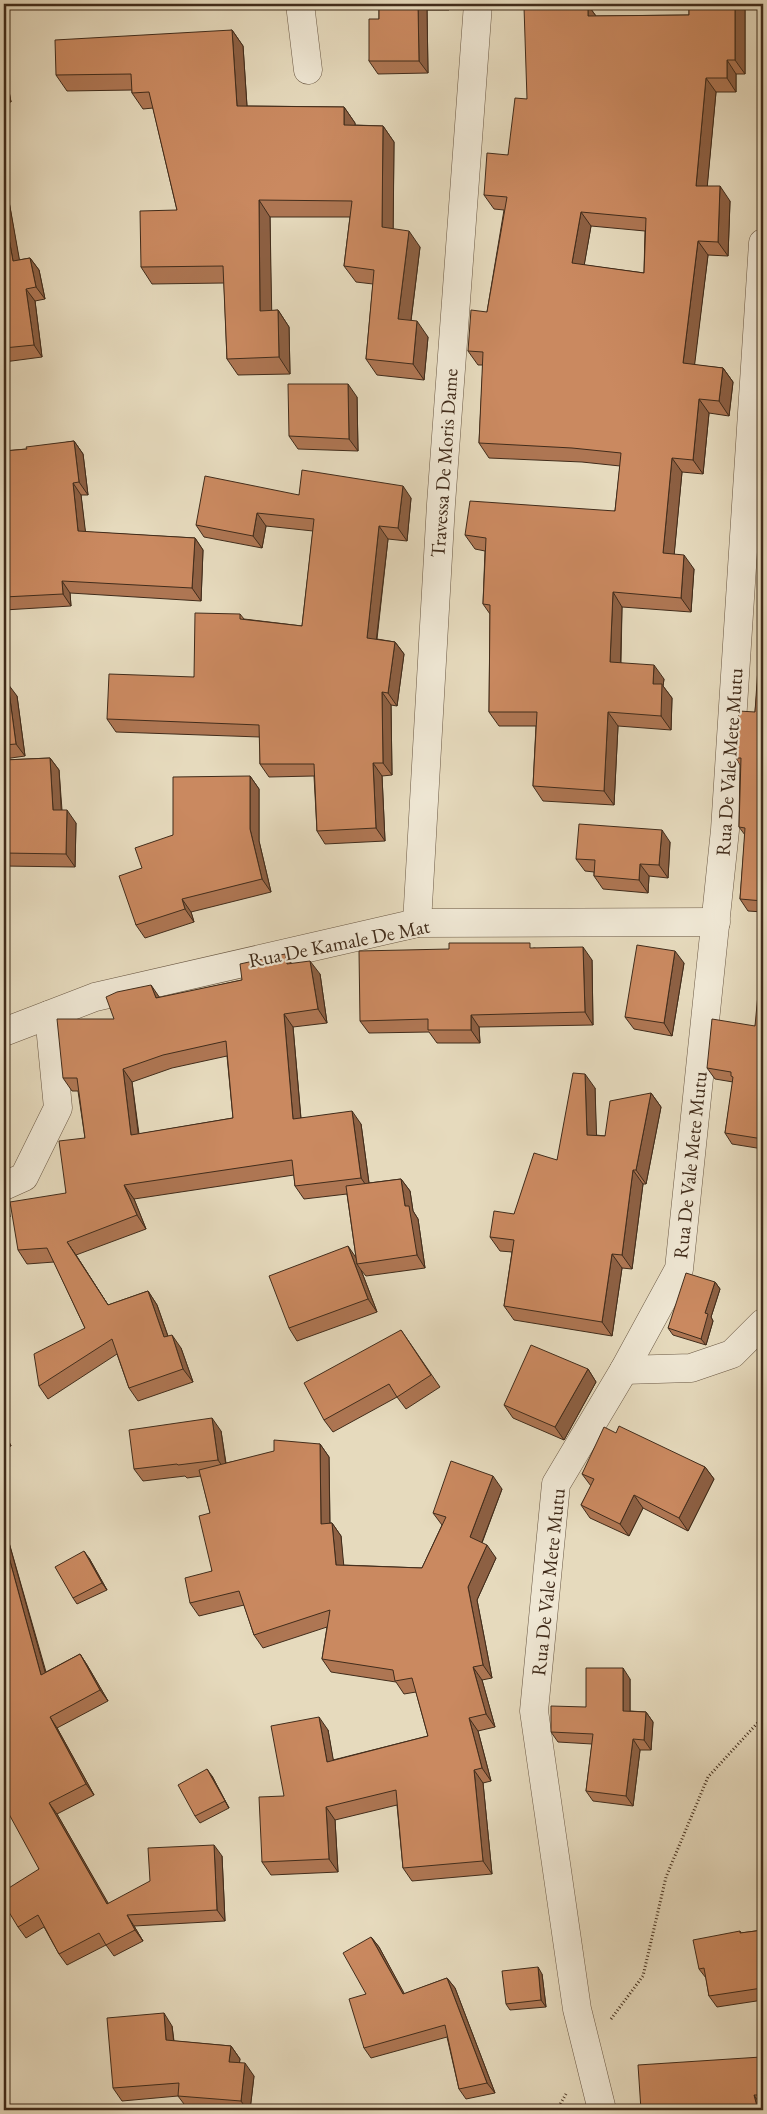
<svg xmlns="http://www.w3.org/2000/svg" width="767" height="2114" font-family="'EB Garamond',serif">
<rect width="100%" height="100%" fill="#e6dabd"/>
<filter id="stains"><feTurbulence type="fractalNoise" baseFrequency=".004" numOctaves="4"/><feColorMatrix values="0 0 0 0 .2 0 0 0 0 .09 0 0 0 0 .02 0 0 0 .5 -.17"/></filter>
<radialGradient id="worn" r=".72"><stop offset=".6" stop-color="#630" stop-opacity="0"/><stop offset="1" stop-color="#630" stop-opacity=".3"/></radialGradient>
<g fill="none" stroke-linecap="round" stroke-linejoin="round">
<defs>
<g id="street">
<polyline points="300,4 308,70"/>
<polyline points="417,923 441,504 478,4"/>
<polyline points="4,1032 95,997 417,923 716,922"/>
<polyline points="4,1186 24,1177 58,1108 49,1015"/>
<polyline points="624,1370 691,1368 732,1354 763,1323"/>
<polyline points="602,2110 577,2009 534,1711 556,1484 624,1370 679,1269 725,830 763,243"/>
</g>
</defs>
<use href="#street" stroke="#6a5844" stroke-width="29"/>
<g stroke="#412c1b" stroke-width="3" stroke-dasharray="1 2.5" stroke-linecap="butt">
<polyline points="611,2019 643,1976 666,1877 708,1777 763,1717"/>
<polyline points="557,2110 566,2094"/>
</g>
<use href="#street" stroke="#efe7d4" stroke-width="28"/>
</g>
<g fill="#ae7653" stroke="#412c1b" fill-rule="evenodd">
<polygon points="379,4 448,4 449,10 427,10 428,73 378,74 369,61 379,19"/>
<path d="M689 4H745V74H736V92H716L707 186 730 201 728 256 708 255 694 365 723 368 733 382 729 416 709 413 703 474 682 472 674 554 694 569 691 612 622 607 621 663 664 679 663 686 672 698 671 730 618 726 614 805 543 801 533 786 536 726H499L489 712 490 614 483 604 485 551 475 549 465 535 615 511 620 466 582 462 489 458 479 443 483 365H478L468 351 487 312 504 210 494 209 484 195 508 155 527 99 588 5 596 16 689 15ZM591 226 645 231 644 273 584 265Z"/>
<polygon points="232,30 243,46 247,106 344,107 355,123 355,125 383,126 394,142 393,229 420,247 411,321 428,337 424,380 377,375 366,359 373,284 356,282 344,266 350,217 270,217 271,311 278,310 289,327 290,374 238,375 227,359 224,283 152,284 141,267 177,210 153,108 143,109 132,93 132,90 67,91 56,75"/>
<polygon points="4,64 11,102 4,103"/>
<polygon points="4,186 7,190 19,260 30,258 39,270 45,299 35,301 42,357 4,362"/>
<polygon points="357,397 358,451 298,449 289,436"/>
<polygon points="74,441 83,454 88,495 81,495 85,532 195,538 203,550 201,601 70,593 71,606 4,610 4,451 27,449"/>
<polygon points="299,495 411,498 407,541 388,539 377,639 395,642 404,654 397,706 391,705 392,775 382,776 385,841 325,844 317,831 314,776 269,777 260,764 260,737 116,732 107,719 194,677 240,614 244,619 302,626 313,531 266,526 262,548 204,537 196,525"/>
<polygon points="763,623 763,912 748,911 740,899 745,835 739,827 740,765 736,758 755,712"/>
<polygon points="4,684 17,696 25,756 4,759"/>
<polygon points="50,758 59,770 62,810 76,823 75,867 4,866 4,760"/>
<polygon points="250,776 259,789 259,841 271,892 191,912 194,922 145,938 136,925 142,868 173,835"/>
<polygon points="670,842 668,878 649,876 648,893 603,889 594,876 594,872 585,871 576,859"/>
<polygon points="4,912 8,955 4,955"/>
<polygon points="534,948 592,960 593,1025 479,1027 480,1043 437,1043 429,1032 369,1033 360,1021"/>
<polygon points="684,963 672,1036 634,1029 625,1017"/>
<path d="M292 964 320 974 327 1023 293 1027 301 1118 361 1124 369 1183 401 1179 410 1191 413 1211 418 1219 425 1268 366 1276 361 1270 377 1312 297 1341 289 1328 356 1257 347 1194 304 1199 295 1186 294 1175 134 1199 146 1229 76 1255 108 1305 148 1291 157 1305 168 1336 181 1348 193 1382 138 1401 129 1388 117 1354 48 1399 39 1386 85 1328 54 1262 27 1264 18 1250 66 1193 85 1138 78 1091H72L63 1078 114 1019 160 998 242 980ZM227 1056 233 1118 139 1134 132 1082 172 1068Z"/>
<polygon points="763,994 763,1149 732,1144 725,1133 733,1082 715,1079 707,1068 755,1026"/>
<polygon points="595,1088 596,1135 605,1136 651,1093 661,1107 646,1184 643,1184 632,1269 622,1268 612,1336 514,1320 504,1306 512,1252 500,1251 490,1237 514,1214 557,1160"/>
<polygon points="4,1195 8,1201 10,1217 4,1218"/>
<polygon points="715,1282 720,1289 711,1317 713,1321 706,1345 673,1335 668,1328"/>
<polygon points="401,1330 440,1387 406,1409 397,1397 333,1432 324,1420"/>
<polygon points="588,1369 596,1382 564,1440 513,1418 504,1405"/>
<polygon points="221,1431 226,1463 320,1444 329,1457 330,1523 332,1523 341,1536 343,1565 422,1568 442,1525 433,1513 502,1489 482,1543 496,1558 477,1600 492,1678 482,1680 495,1727 478,1731 491,1781 483,1783 492,1874 412,1881 403,1868 397,1805 335,1820 338,1872 271,1875 262,1862 284,1796 328,1730 333,1760 428,1736 416,1692 404,1694 396,1682 331,1672 322,1659 327,1627 263,1648 254,1635 244,1605 199,1616 190,1603 212,1571 210,1513 201,1476 187,1478 185,1476 143,1481 134,1469"/>
<polygon points="4,1432 11,1446 4,1449"/>
<polygon points="616,1433 705,1467 714,1479 688,1531 643,1508 629,1536 590,1518 581,1505 591,1486 582,1474"/>
<polygon points="4,1525 46,1672 80,1654 87,1665 108,1701 57,1728 94,1795 57,1814 108,1904 222,1856 225,1921 134,1926 143,1941 114,1956 106,1945 67,1965 59,1954 44,1927 26,1938 18,1927 39,1869"/>
<polygon points="89,1558 107,1590 77,1604 73,1598"/>
<polygon points="630,1679 630,1711 646,1712 653,1722 651,1750 640,1750 633,1806 593,1801 586,1791 592,1744 558,1742 551,1732 586,1707"/>
<polygon points="212,1776 229,1808 200,1823 195,1816"/>
<polygon points="763,1930 763,2000 717,2007 709,1996 706,1978 699,1969 740,1931 741,1933"/>
<polygon points="371,1937 379,1947 404,1994 447,1978 455,1988 495,2093 466,2099 459,2089 447,2037 371,2058 364,2048 366,1994"/>
<polygon points="542,1974 546,2007 510,2010 506,2004"/>
<polygon points="172,2026 174,2041 231,2046 240,2059 239,2063 254,2076 250,2110 209,2110 187,2108 178,2096 122,2101 113,2088"/>
<polygon points="763,2060 763,2107 641,2110"/>
</g>
<g fill="#8d6043" stroke="#412c1b">
<polygon points="418,4 423,4 427,10 428,73 419,61"/>
<polygon points="444,4 448,4 449,10"/>
<polygon points="735,4 745,4 745,74 735,60"/>
<polygon points="588,5 598,19 588,16"/>
<polygon points="232,30 243,46 248,122 237,106"/>
<polygon points="727,60 736,74 736,92 727,78"/>
<polygon points="4,64 4,65 11,102 4,91"/>
<polygon points="706,78 716,92 706,200 696,186"/>
<polygon points="344,107 355,123 355,141 344,125"/>
<polygon points="383,126 394,142 393,244 382,227"/>
<polygon points="4,186 7,190 22,274 13,261 4,210"/>
<polygon points="720,186 730,201 728,256 718,242"/>
<polygon points="259,200 270,217 272,327 260,311"/>
<polygon points="581,212 591,226 582,278 572,263"/>
<polygon points="409,231 420,247 409,336 398,319"/>
<polygon points="698,241 708,255 693,378 683,363"/>
<polygon points="30,258 39,270 45,299 36,287"/>
<polygon points="26,289 35,301 42,357 34,345"/>
<polygon points="278,310 289,327 290,374 279,357"/>
<polygon points="417,321 428,337 424,380 413,364"/>
<polygon points="723,368 733,382 729,416 719,401"/>
<polygon points="348,384 357,397 358,451 349,439"/>
<polygon points="699,399 709,413 703,474 693,460"/>
<polygon points="74,441 83,454 88,495 79,482"/>
<polygon points="672,458 682,472 673,567 663,553"/>
<polygon points="73,483 81,495 87,544 78,531"/>
<polygon points="403,486 411,498 407,541 398,528"/>
<polygon points="257,513 266,526 262,548 253,536"/>
<polygon points="379,526 388,539 375,651 367,638"/>
<polygon points="195,538 203,550 201,601 192,588"/>
<polygon points="684,555 694,569 691,612 681,598"/>
<polygon points="62,581 70,593 71,606 63,594"/>
<polygon points="613,592 622,607 620,676 610,662"/>
<polygon points="395,642 404,654 397,706 388,693"/>
<polygon points="654,665 664,679 663,686 672,698 671,730 661,716 653,684"/>
<polygon points="8,684 17,696 25,756 16,744"/>
<polygon points="382,692 391,705 392,775 383,763"/>
<polygon points="608,712 618,726 614,805 604,791"/>
<polygon points="50,758 59,770 62,823 53,810"/>
<polygon points="373,763 382,776 385,841 376,828"/>
<polygon points="250,776 259,789 259,841 271,892 262,879 250,829"/>
<polygon points="67,810 76,823 75,867 66,854"/>
<polygon points="662,830 670,842 668,878 659,865"/>
<polygon points="640,864 649,876 648,893 639,880"/>
<polygon points="182,899 191,912 194,922 185,909"/>
<polygon points="4,912 8,955 4,949"/>
<polygon points="583,947 592,960 593,1025 585,1012"/>
<polygon points="675,951 684,963 672,1036 664,1023"/>
<polygon points="285,954 294,967 287,964"/>
<polygon points="310,961 320,974 327,1023 318,1009"/>
<polygon points="151,985 160,998 156,998"/>
<polygon points="284,1014 293,1027 302,1132 293,1119"/>
<polygon points="471,1015 479,1027 480,1043 471,1030"/>
<polygon points="123,1069 132,1082 140,1148 131,1135"/>
<polygon points="585,1074 595,1088 597,1149 587,1135"/>
<polygon points="651,1093 661,1107 646,1184 636,1170"/>
<polygon points="352,1111 361,1124 370,1191 361,1178"/>
<polygon points="633,1170 643,1184 632,1269 622,1255"/>
<polygon points="401,1179 410,1191 413,1211 418,1219 425,1268 417,1255 405,1206"/>
<polygon points="124,1185 134,1199 146,1229 137,1215"/>
<polygon points="4,1195 8,1201 10,1217 4,1208"/>
<polygon points="67,1242 76,1255 117,1319 108,1305"/>
<polygon points="348,1246 357,1259 357,1264 361,1270 377,1312 368,1299"/>
<polygon points="612,1254 622,1268 612,1336 602,1322"/>
<polygon points="715,1282 720,1289 711,1317 713,1321 706,1345 701,1339 705,1313"/>
<polygon points="148,1291 157,1305 173,1351 164,1337"/>
<polygon points="172,1335 181,1348 193,1382 183,1369"/>
<polygon points="588,1369 596,1382 564,1440 555,1427"/>
<polygon points="212,1418 221,1431 227,1473 218,1460"/>
<polygon points="4,1432 11,1446 4,1436"/>
<polygon points="320,1444 329,1457 330,1537 321,1524"/>
<polygon points="705,1467 714,1479 688,1531 679,1518"/>
<polygon points="493,1476 502,1489 479,1550 470,1537"/>
<polygon points="634,1495 643,1508 629,1536 620,1524"/>
<polygon points="332,1523 341,1536 345,1578 336,1565"/>
<polygon points="4,1524 4,1525 49,1686 41,1675 4,1539"/>
<polygon points="487,1545 496,1558 477,1600 492,1678 483,1665 468,1587"/>
<polygon points="84,1551 89,1558 107,1590 102,1583"/>
<polygon points="80,1654 87,1665 108,1701 100,1690"/>
<polygon points="473,1667 482,1680 495,1727 486,1714"/>
<polygon points="623,1668 630,1679 630,1721 623,1711"/>
<polygon points="646,1712 653,1722 651,1750 644,1740"/>
<polygon points="50,1717 57,1728 94,1795 86,1784"/>
<polygon points="319,1717 328,1730 336,1775 327,1762"/>
<polygon points="469,1718 478,1731 491,1781 482,1768"/>
<polygon points="633,1739 640,1750 633,1806 626,1796"/>
<polygon points="207,1769 212,1776 229,1808 225,1801"/>
<polygon points="474,1770 483,1783 492,1874 483,1861"/>
<polygon points="49,1803 57,1814 115,1915 107,1904"/>
<polygon points="326,1807 335,1820 338,1872 329,1859"/>
<polygon points="214,1845 222,1856 225,1921 217,1910"/>
<polygon points="127,1915 134,1926 143,1941 135,1930"/>
<polygon points="371,1937 379,1947 410,2004 403,1994"/>
<polygon points="538,1967 542,1974 546,2007 541,2000"/>
<polygon points="447,1978 455,1988 495,2093 487,2083"/>
<polygon points="761,1980 763,1983 763,1990 762,1988"/>
<polygon points="164,2013 172,2026 175,2052 166,2040"/>
<polygon points="231,2046 240,2059 238,2075 229,2062"/>
<polygon points="761,2057 763,2060 763,2095"/>
<polygon points="245,2063 254,2076 250,2110 247,2110 241,2101"/>
<polygon points="754,2095 762,2107 763,2110 758,2110"/>
</g>
<g fill="#ca8960" stroke="#412c1b" fill-rule="evenodd">
<polygon points="379,4 418,4 419,61 369,61 369,19 379,19"/>
<path d="M689 4H735V60H727V78H706L696 186H720L718 242 698 241 683 363 723 368 719 401 699 399 693 460 672 458 663 553 684 555 681 598 613 592 610 662 654 665 653 684H662L661 716 608 712 604 791 533 786 537 712H489L490 605 483 604 486 538 465 535 470 501 615 511 621 453 572 448 479 443 483 352 468 351 471 310 487 312 507 197 484 195 487 153 508 155 515 98 527 99 524 7 588 5V16L689 15ZM581 212 646 218 644 273 572 263Z"/>
<polygon points="232,30 237,106 344,107 344,125 383,126 382,227 409,231 398,319 417,321 413,364 366,359 374,270 344,266 352,201 259,200 260,311 278,310 279,357 227,359 223,266 141,267 140,211 177,210 149,92 132,93 131,74 56,75 55,40"/>
<polygon points="4,210 13,261 30,258 36,287 26,289 34,345 4,348"/>
<polygon points="288,384 348,384 349,439 289,436"/>
<polygon points="74,441 79,482 73,483 78,531 195,538 192,588 62,581 63,594 4,597 4,451 27,449 26,447"/>
<polygon points="302,470 403,486 398,528 379,526 367,638 395,642 388,693 382,692 383,763 373,763 376,828 317,831 314,764 260,764 259,725 107,719 109,674 194,677 195,613 240,614 240,619 302,626 314,519 257,513 253,536 196,525 205,476 299,495"/>
<polygon points="761,623 763,623 763,901 740,899 745,828 739,827 741,758 736,758 739,711 755,712"/>
<polygon points="4,684 8,684 16,744 4,745"/>
<polygon points="50,758 53,810 67,810 66,854 4,853 4,760"/>
<polygon points="250,776 250,829 262,879 182,899 185,909 136,925 119,876 142,868 135,848 173,835 173,777"/>
<polygon points="579,824 662,830 659,865 640,864 639,880 594,876 595,860 576,859"/>
<polygon points="449,943 530,943 530,948 583,947 585,1012 471,1015 471,1030 428,1030 428,1019 360,1021 359,951 449,949"/>
<polygon points="637,945 675,951 664,1023 625,1017"/>
<path d="M285 954 287 964 310 961 318 1009 284 1014 293 1119 352 1111 361 1178 295 1186 292 1160 124 1185 137 1215 67 1242 108 1305 148 1291 164 1337 172 1335 183 1369 129 1388 112 1339 39 1386 34 1354 85 1328 47 1248 18 1250 10 1202 66 1193 59 1141 85 1138 77 1078H63L57 1019H114L106 997 117 992 151 985 156 998 242 980 240 964ZM226 1041 233 1118 131 1135 123 1069 163 1055Z"/>
<polygon points="758,994 763,994 763,1139 725,1133 733,1077 731,1076 731,1072 707,1068 712,1019 755,1026"/>
<polygon points="573,1073 585,1074 587,1135 605,1136 610,1101 651,1093 636,1170 633,1170 622,1255 612,1254 602,1322 504,1306 514,1240 490,1237 494,1211 514,1214 534,1153 557,1160"/>
<polygon points="401,1179 405,1206 409,1206 417,1255 357,1264 346,1186"/>
<polygon points="348,1246 368,1299 289,1328 269,1276"/>
<polygon points="686,1273 715,1282 705,1313 708,1314 701,1339 668,1328"/>
<polygon points="401,1330 431,1375 397,1397 389,1384 324,1420 304,1383"/>
<polygon points="531,1345 588,1369 555,1427 504,1405"/>
<polygon points="212,1418 218,1460 178,1465 177,1464 134,1469 129,1430"/>
<polygon points="619,1426 705,1467 679,1518 634,1495 620,1524 581,1505 594,1479 582,1474 604,1427 616,1433"/>
<polygon points="274,1440 320,1444 321,1524 332,1523 336,1565 422,1568 446,1517 433,1513 451,1461 493,1476 470,1537 487,1545 468,1587 483,1665 473,1667 486,1714 469,1718 482,1768 474,1770 483,1861 403,1868 396,1790 326,1807 329,1859 262,1862 259,1797 284,1796 271,1726 319,1717 327,1762 428,1736 412,1678 395,1681 393,1670 322,1659 330,1610 254,1635 239,1591 190,1603 185,1578 212,1571 199,1516 210,1513 199,1470 274,1451"/>
<polygon points="4,1539 41,1675 80,1654 100,1690 50,1717 86,1784 49,1803 107,1904 150,1881 148,1848 214,1845 217,1910 127,1915 135,1930 106,1945 99,1933 59,1954 38,1915 18,1927 4,1904 4,1891 39,1869 4,1805"/>
<polygon points="84,1551 102,1583 73,1598 55,1567"/>
<polygon points="586,1668 623,1668 623,1711 646,1712 644,1740 633,1739 626,1796 586,1791 593,1734 551,1732 551,1706 586,1707"/>
<polygon points="207,1769 225,1801 195,1816 178,1785"/>
<polygon points="763,1930 763,1979 761,1980 762,1988 709,1996 704,1968 699,1969 693,1940 740,1931 740,1933"/>
<polygon points="371,1937 403,1994 447,1978 487,2083 459,2089 445,2025 364,2048 349,1999 366,1994 343,1953"/>
<polygon points="538,1967 541,2000 506,2004 502,1971"/>
<polygon points="164,2013 166,2040 231,2046 229,2062 245,2063 241,2101 178,2096 179,2083 113,2088 107,2018"/>
<polygon points="761,2057 763,2095 754,2095 758,2110 641,2110 638,2065"/>
<polygon points="440,2107 440,2110 391,2110"/>
</g>
<g text-anchor="middle" stroke-width="4.5" stroke-linejoin="round" paint-order="stroke">
<g font-size="20" fill="#412c1b" stroke="#efe7d4">
<text transform="translate(444 463) rotate(-86)" y="7">Travessa De Moris Dame</text>
<text transform="translate(729 762) rotate(-86)" y="7">Rua De Vale Mete Mutu</text>
<text transform="translate(339 943) rotate(-11)" y="7">Rua De Kamale De Mat</text>
<text transform="translate(690 1165) rotate(-84)" y="7">Rua De Vale Mete Mutu</text>
<text transform="translate(548 1582) rotate(-84)" y="7">Rua De Vale Mete Mutu</text>
</g>
</g>
<rect width="767" height="2114" fill="none" stroke="#e6dabd" stroke-width="20"/>
<rect x="5" y="5" width="757" height="2104" fill="none" stroke="#412c1b" stroke-width="2.5"/>
<rect x="10" y="10" width="747" height="2094" fill="none" stroke="#412c1b"/>
<rect width="100%" height="100%" filter="url(#stains)"/>
<rect width="100%" height="100%" fill="url(#worn)"/>
</svg>
